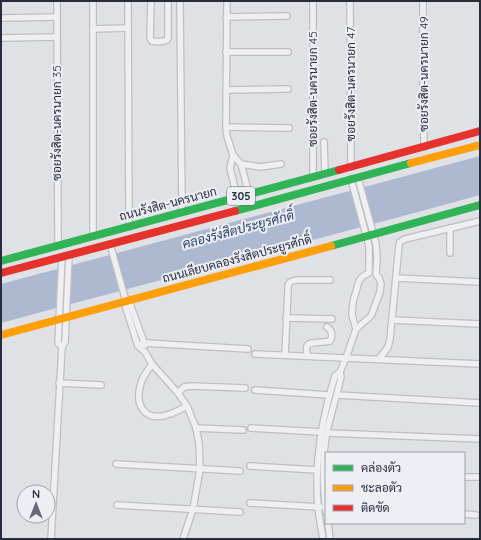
<svg xmlns="http://www.w3.org/2000/svg" width="481" height="540" font-family="Quicksand,Sarabun,sans-serif">
<rect width="100%" height="100%" fill="#dfe1e5"/>
<path fill="#adb9d1" d="M480 156V195C321 239 160 279 1 323V284Z"/>
<g fill="none" stroke-linecap="round" stroke-linejoin="round">
<defs>
<g id="street">
<polyline points="57,1 58,245"/>
<polyline points="93,1 93,236"/>
<polyline points="128,1 129,227"/>
<path d="M151 1 150 38 152 41C157 42 162 42 167 40L168 38V1"/>
<polyline points="180,1 182,212"/>
<polyline points="227,1 226,127 227,136 233,155 241,164 249,194"/>
<polyline points="313,1 313,177"/>
<polyline points="350,1 351,167"/>
<polyline points="423,1 423,83 424,147"/>
<polyline points="226,17 287,16"/>
<polyline points="1,18 57,17"/>
<polyline points="93,29 128,28"/>
<polyline points="1,38 57,37"/>
<polyline points="226,52 288,52"/>
<polyline points="226,90 288,89"/>
<polyline points="226,127 289,128"/>
<polyline points="324,142 325,173"/>
<polyline points="233,155 230,168 237,197"/>
<polyline points="241,164 260,167 281,164"/>
<polyline points="351,179 369,246 369,273 363,276 359,281 353,302 352,315 356,329"/>
<polyline points="110,244 125,298 124,302 138,346 145,352 152,364 178,393 187,406 196,428 199,443 200,469 193,509 183,539"/>
<polyline points="450,253 450,228"/>
<polyline points="396,278 480,282"/>
<polyline points="126,298 129,301 145,345"/>
<polyline points="286,318 332,319"/>
<polyline points="392,320 480,324"/>
<polyline points="138,346 145,343 248,349"/>
<polyline points="62,347 58,343 62,257"/>
<polyline points="255,354 480,364"/>
<polyline points="285,355 288,290 288,285 290,282 296,280 330,280"/>
<path d="M307 356C307 354 306 348 307 346 309 341 324 343 330 341 333 336 332 330 327 327"/>
<polyline points="379,359 388,347 390,339 399,245 400,242 405,239 480,221"/>
<path d="M152 364C148 370 143 376 141 383 134 406 145 423 170 414 176 412 181 409 187 406"/>
<polyline points="59,383 101,385"/>
<polyline points="255,390 329,395"/>
<polyline points="178,393 184,387 191,386 245,388"/>
<polyline points="337,395 480,403"/>
<polyline points="196,428 243,430"/>
<polyline points="251,428 321,432"/>
<polyline points="327,433 480,439"/>
<polyline points="116,464 240,471"/>
<polyline points="250,466 317,470"/>
<polyline points="464,477 479,477"/>
<polyline points="250,503 320,507"/>
<polyline points="117,505 240,512"/>
<path d="M326 512C323 487 322 456 327 432 331 413 337 395 341 377L340 372 346 358 356 329 371 316 380 292 381 284 379 278 376 274 377 258 376 244 358 178"/>
<polyline points="464,514 476,515"/>
<polyline points="328,523 330,539"/>
<polyline points="51,539 62,347 65,342 69,255"/>
<path d="M323 539C321 528 319 517 318 506 314 461 322 418 335 376L340 372"/>
</g>
</defs>
<use href="#street" stroke="#bebfc3" stroke-width="8"/>
<use href="#street" stroke="#efeff2" stroke-width="5.5"/>
<g stroke="#30b455" stroke-width="8">
<polyline points="235,211 411,163"/>
<polyline points="331,246 480,205"/>
<polyline points="1,261 339,170"/>
</g>
<g stroke="#ff9f0a" stroke-width="8">
<polyline points="411,163 480,145"/>
<polyline points="1,335 331,246"/>
</g>
<g stroke="#e5322d" stroke-width="8">
<polyline points="339,170 480,131"/>
<polyline points="1,273 235,211"/>
</g>
</g>
<g text-anchor="middle" stroke-width="4" stroke-linejoin="round" paint-order="stroke">
<rect fill="#edeff5" stroke="#626675" stroke-width="1" x="227" y="187" width="28" height="18" rx="3"/>
<g font-size="11" font-weight="bold" fill="#272c3e">
<text x="241" y="200">305</text>
</g>
<g font-size="12" fill="#272c3e" stroke="#edeff5">
<text transform="translate(424 74) rotate(-90)" y="4">ซอยรังสิต-นครนายก 49</text>
<text transform="translate(351 84) rotate(-90)" y="4">ซอยรังสิต-นครนายก 47</text>
<text transform="translate(313 89) rotate(-90)" y="4">ซอยรังสิต-นครนายก 45</text>
<text transform="translate(57 123) rotate(-90)" y="4">ซอยรังสิต-นครนายก 35</text>
<text transform="translate(168 204) rotate(-15)" y="4">ถนนรังสิต-นครนายก</text>
<text transform="translate(237 259) rotate(-15)" y="4">ถนนเลียบคลองรังสิตประยูรศักดิ์</text>
</g>
<g font-size="13" font-style="italic" fill="#314472" stroke="#edeff5">
<text transform="translate(238 229) rotate(-15)" y="5">คลองรังสิตประยูรศักดิ์</text>
</g>
</g>
<rect width="481" height="540" fill="none" stroke="#272c3e" stroke-width="4"/>
<rect x="325" y="452" width="140" height="72" fill="#edeff5" stroke="#9ea1ac"/>
<rect x="333" y="465" width="20" height="6" fill="#30b455" stroke="#9ea1ac"/>
<text x="361" y="472" font-size="12" fill="#272c3e">คล่องตัว</text>
<rect x="333" y="485" width="20" height="6" fill="#ff9f0a" stroke="#9ea1ac"/>
<text x="361" y="492" font-size="12" fill="#272c3e">ชะลอตัว</text>
<rect x="333" y="505" width="20" height="6" fill="#e5322d" stroke="#9ea1ac"/>
<text x="361" y="512" font-size="12" fill="#272c3e">ติดขัด</text>
<g transform="translate(36 504)"><circle r="19" fill="#edeff5" stroke="#9ea1ac"/>
<path d="M0-3L7 15L0 10L-7 15Z" fill="#676b78"/>
<text y="-6" font-size="11" font-weight="bold" text-anchor="middle" fill="#272c3e">N</text>
</g>
</svg>
